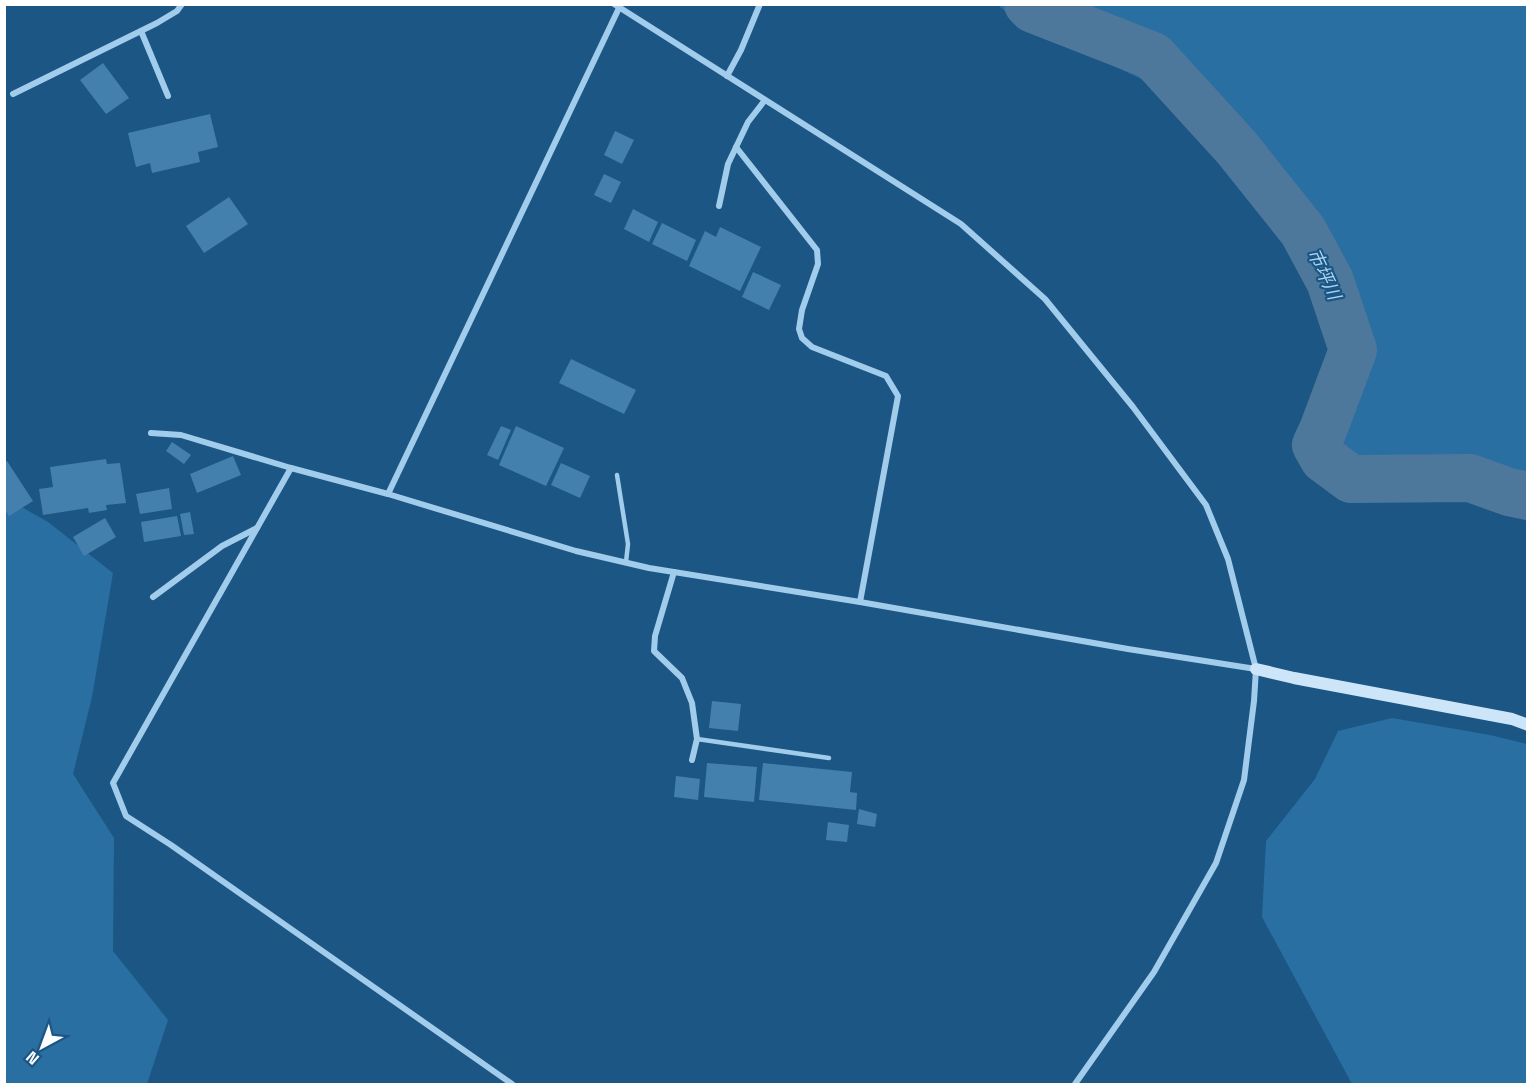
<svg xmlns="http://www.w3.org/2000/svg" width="1532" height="1089" font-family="'Space Grotesk','Noto Sans JP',sans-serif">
<rect width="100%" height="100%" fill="#1b5685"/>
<g fill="#2a6fa2">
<polygon points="998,5 1527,5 1527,497 1452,469 1352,455 1326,425 1343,334 1261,185 1158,87 1013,18"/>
<polygon points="4,497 48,522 113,573 92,697 73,774 114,838 113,951 168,1020 147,1084 5,1084"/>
<polygon points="1392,718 1490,735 1527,744 1527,1084 1352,1084 1262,917 1266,841 1315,779 1338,731"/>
</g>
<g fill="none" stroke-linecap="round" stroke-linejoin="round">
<polyline stroke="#4e789b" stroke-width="48" points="1028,4 1033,9 1153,56 1236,147 1303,231 1330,281 1353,350 1323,430 1316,445 1324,459 1351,479 1470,478 1509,492 1528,496"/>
</g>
<g fill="#4480ae">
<polygon points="103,63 129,98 106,114 80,80"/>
<polygon points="210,114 218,147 198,152 200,162 152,173 150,163 136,167 128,133"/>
<polygon points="615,131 634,140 622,164 604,155"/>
<polygon points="604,174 621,182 611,203 594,195"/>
<polygon points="229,197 248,224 204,253 186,226"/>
<polygon points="633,209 658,222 649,242 624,229"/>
<polygon points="662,223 696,240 687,261 652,244"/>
<polygon points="720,227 761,247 740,291 689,266 705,231 716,237"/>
<polygon points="753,272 781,285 769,310 742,297"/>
<polygon points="571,359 636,390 624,414 559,383"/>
<polygon points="501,426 511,430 498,460 487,455"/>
<polygon points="516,426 564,448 546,486 499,465"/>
<polygon points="172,442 191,455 184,464 166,451"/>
<polygon points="233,456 241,475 197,493 190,474"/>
<polygon points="106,459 107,464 120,463 126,503 106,505 107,510 89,513 88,508 43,515 39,489 53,487 50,467"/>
<polygon points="7,461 33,501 9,516 4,508 4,463"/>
<polygon points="561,463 590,476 580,498 551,485"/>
<polygon points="169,488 172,509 140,514 136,494"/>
<polygon points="190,512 194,534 184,535 180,514"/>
<polygon points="177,516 181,536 144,542 141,522"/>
<polygon points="105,518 116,537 84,556 73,537"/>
<polygon points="712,701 741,704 738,731 709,728"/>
<polygon points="707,763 757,767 754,802 704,797"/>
<polygon points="763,763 852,772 850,792 857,793 856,810 759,800"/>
<polygon points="676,776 700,779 698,800 674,797"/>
<polygon points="859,809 877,814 875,827 857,824"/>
<polygon points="828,822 849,825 847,842 826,840"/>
</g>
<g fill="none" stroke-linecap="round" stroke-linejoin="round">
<g stroke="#a1cceb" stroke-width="4.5">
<polyline points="617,475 628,544 626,562"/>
<polyline points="697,739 829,758"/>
</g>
<g stroke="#a1cceb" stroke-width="6">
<polyline points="614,4 961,224 1045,299 1133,407 1206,505 1228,559 1256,669 1254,701 1244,780 1216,863 1154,972 1075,1084"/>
<polyline points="141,31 168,96"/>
<polyline points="727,76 741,50 760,4"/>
<polyline points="13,94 157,23 177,11 182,4"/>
<polyline points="736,147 817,250 818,264 802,310 799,329 802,338 812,347 886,376 898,396 860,602"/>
<polyline points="719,206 728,164 748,122 765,100"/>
<polyline points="151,433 181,435 291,468 388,494 576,551 649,568 860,602 1128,649 1256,669"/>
<polyline points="291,468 113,783 126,816 171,845 512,1084"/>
<polyline points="388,494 619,8"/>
<polyline points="674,572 655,636 654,651 682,678 692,703 697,739 692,760"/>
<polyline points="153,597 222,546 257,528"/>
</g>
<polyline stroke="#cde5f8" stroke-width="12" points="1256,669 1294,678 1512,719 1528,725"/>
</g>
<g text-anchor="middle" stroke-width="4.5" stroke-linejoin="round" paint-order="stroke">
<g font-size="18" font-style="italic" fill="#add5f3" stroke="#1b5685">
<text transform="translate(1324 274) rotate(65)" y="6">市坪川</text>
</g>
</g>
<rect width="1532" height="1089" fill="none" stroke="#ffffff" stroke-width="12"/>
<g transform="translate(42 1047) rotate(221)" stroke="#1b5685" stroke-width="4.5" paint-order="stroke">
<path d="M0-4.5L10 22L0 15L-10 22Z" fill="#ffffff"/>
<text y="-9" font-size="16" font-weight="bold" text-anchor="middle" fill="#ffffff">N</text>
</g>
</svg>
